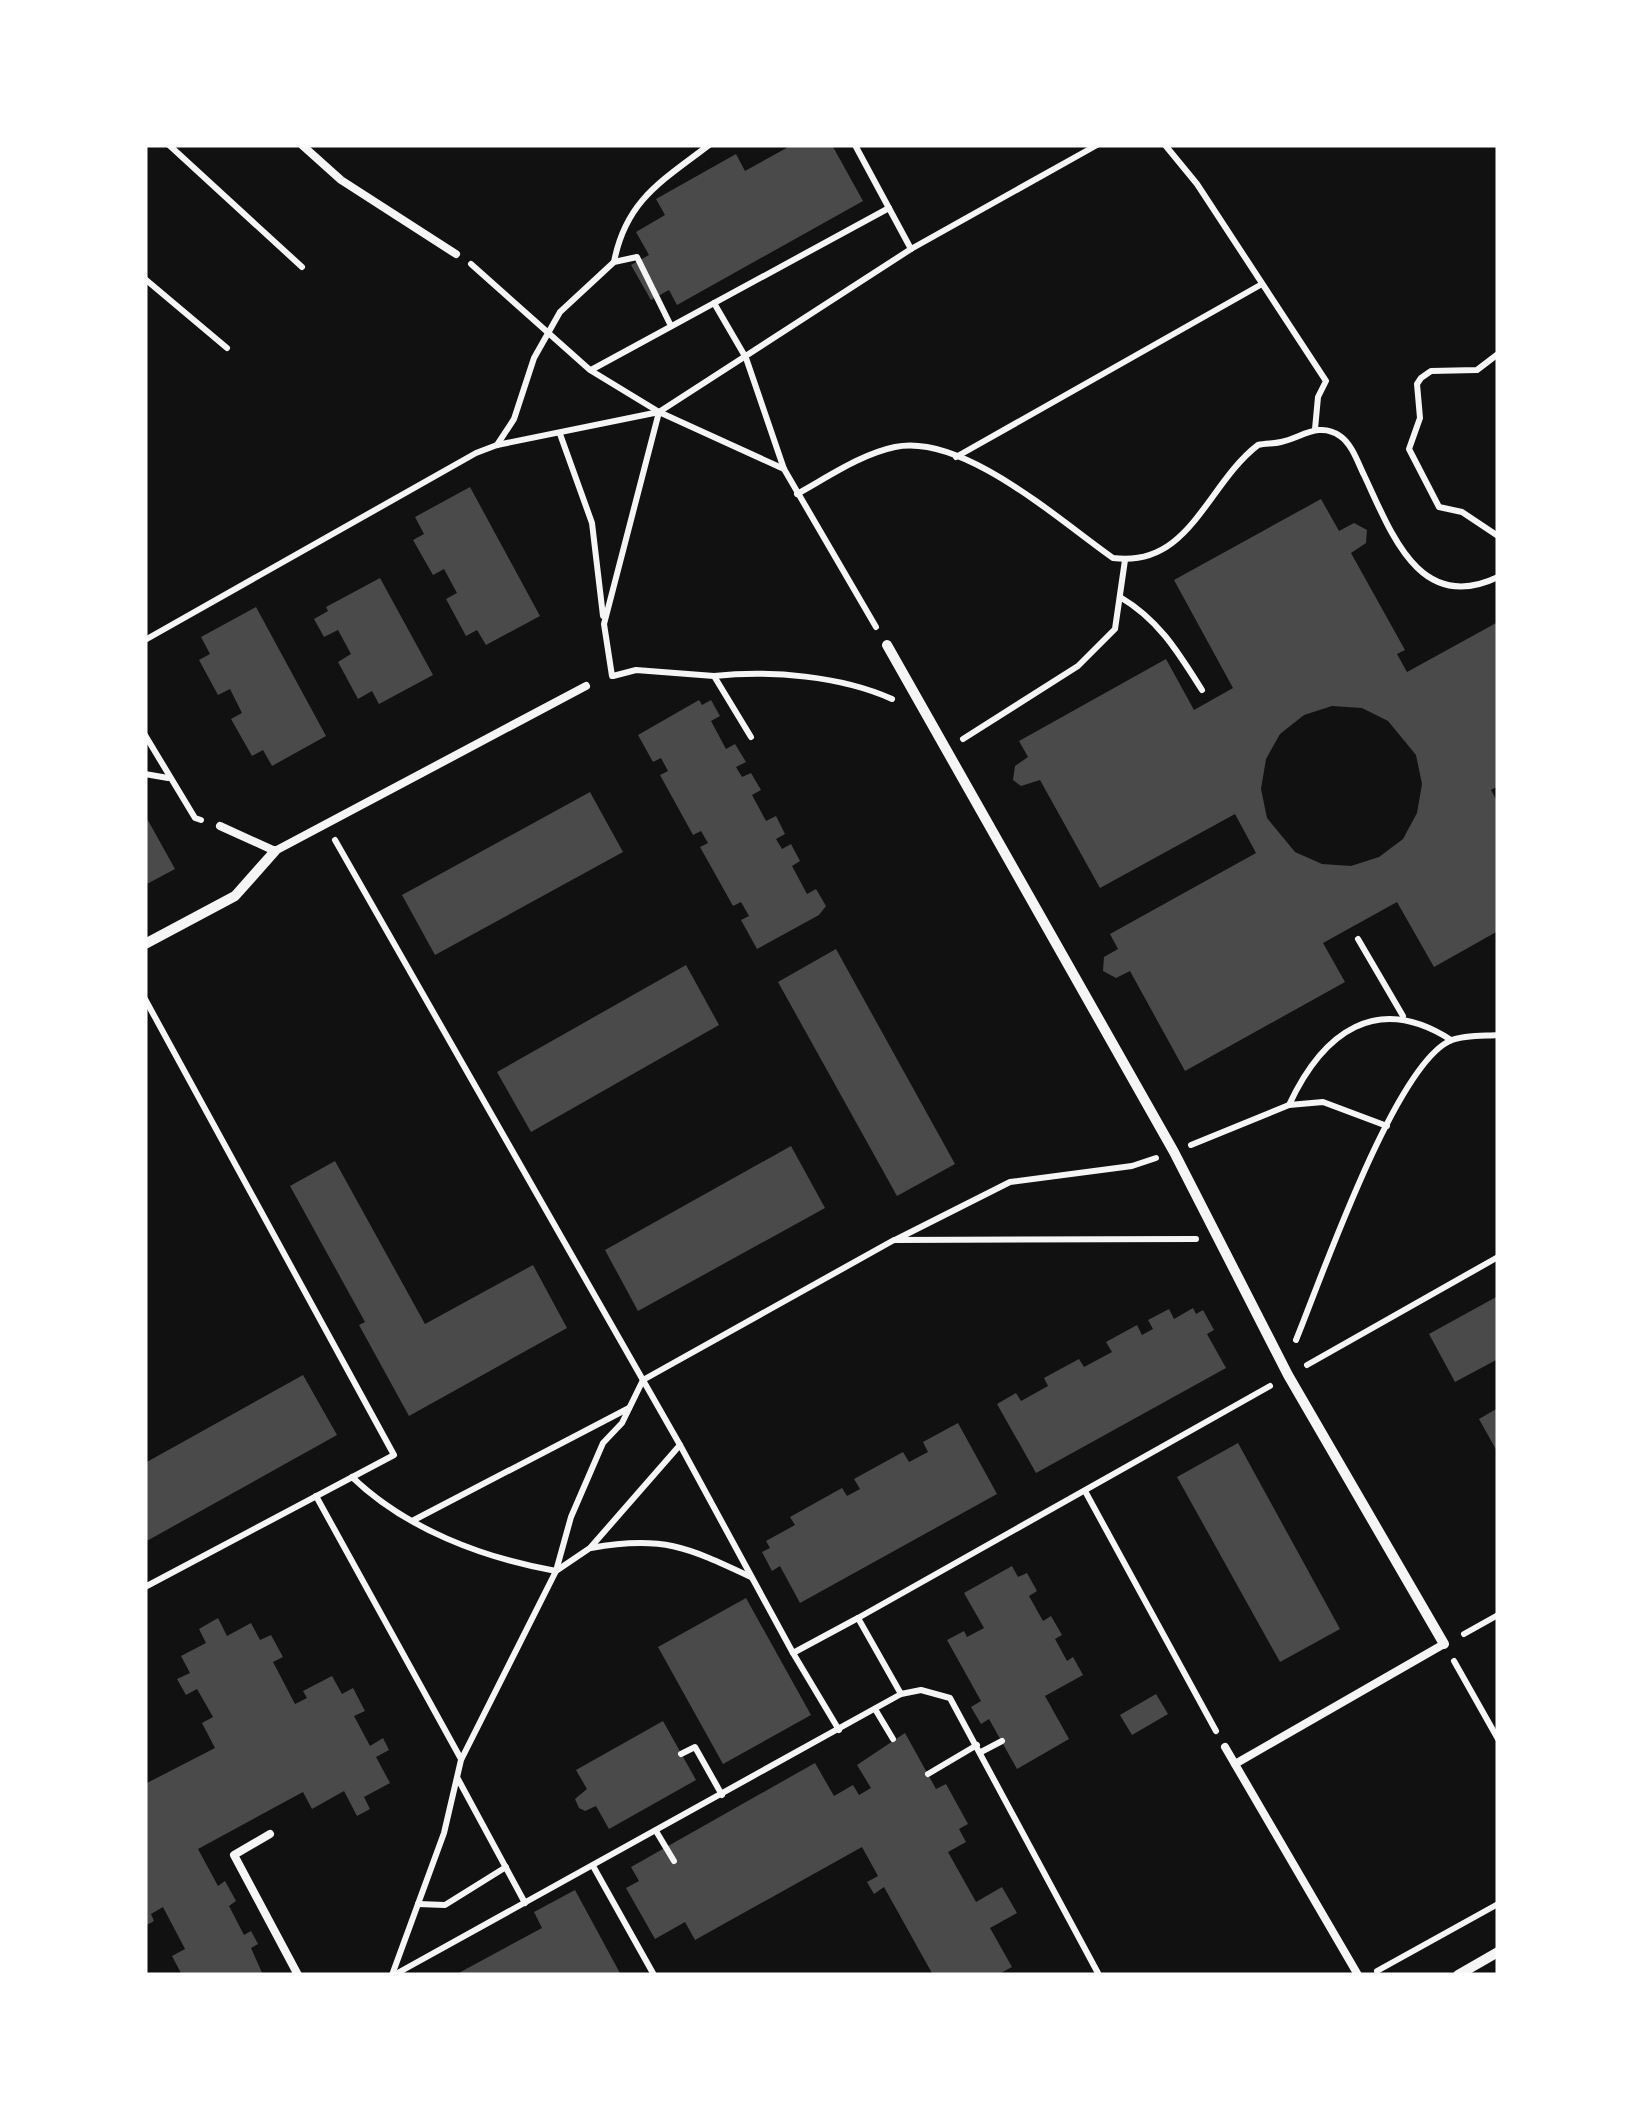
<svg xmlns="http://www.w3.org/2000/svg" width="1643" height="2120" font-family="Manrope,sans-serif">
<rect width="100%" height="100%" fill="#111"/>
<g fill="#4a4a4a" fill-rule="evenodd">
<polygon points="792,145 832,145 863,201 677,305 669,290 651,300 631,265 649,255 636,232 665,215 656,199 736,154 745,171"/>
<polygon points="470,487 540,616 486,645 477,630 466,636 446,599 457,593 444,569 433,575 413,540 424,534 415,517"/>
<path d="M1321 499 1339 531 1354 523 1367 530 1366 543 1351 553 1405 650 1397 654 1407 672 1498 622V786L1491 790 1498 803V931L1434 967 1397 902 1323 943 1345 982 1185 1071 1130 971 1116 978 1103 971 1104 957 1118 949 1110 934 1256 853 1235 814 1100 888 1040 780 1021 786 1013 780 1015 766 1028 757 1019 741 1166 659 1194 710 1233 688 1174 580ZM1332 706 1362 708 1388 721 1416 755 1422 784 1417 813 1403 839 1379 857 1351 866 1322 864 1295 852 1267 818 1261 789 1266 759 1280 734 1304 715Z"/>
<polygon points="380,578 433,675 379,704 372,691 358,699 338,662 351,654 338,630 324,637 314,619 328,611 326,607"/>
<polygon points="256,607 326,736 272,766 263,750 252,756 231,719 242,713 230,689 218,695 199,660 210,654 201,637"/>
<polygon points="699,700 702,705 711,700 720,716 711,721 726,749 735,744 746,762 736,767 742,777 751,773 761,790 752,795 766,821 776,816 785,834 776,839 782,849 791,844 800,861 792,866 807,894 816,889 826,906 819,915 757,949 741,920 749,916 741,902 733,906 700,847 708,843 701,831 693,835 660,775 668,771 661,758 653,762 638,735"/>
<polygon points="590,792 623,852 435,955 402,895"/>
<polygon points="145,815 175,869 145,885"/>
<polygon points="836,949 955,1164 897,1196 778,982"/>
<polygon points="686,965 719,1025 531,1132 497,1072"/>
<polygon points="791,1146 825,1208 638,1311 605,1250"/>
<polygon points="335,1161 425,1324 533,1265 567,1328 409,1416 359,1325 365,1322 290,1186"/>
<polygon points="1498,1296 1498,1359 1455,1382 1429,1334"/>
<polygon points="1193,1308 1196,1314 1203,1310 1214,1330 1207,1334 1226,1368 1036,1473 997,1404 1016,1393 1021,1401 1048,1386 1044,1378 1079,1359 1084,1367 1112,1352 1106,1342 1137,1325 1142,1335 1153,1329 1148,1320 1169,1309 1174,1319"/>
<polygon points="303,1375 337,1435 145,1542 145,1463"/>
<polygon points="1498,1408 1498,1453 1479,1419"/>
<polygon points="958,1423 997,1494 800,1603 780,1566 772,1571 762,1552 770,1548 766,1541 795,1525 790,1517 842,1488 847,1496 860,1489 854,1479 903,1452 909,1462 928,1452 923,1442"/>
<polygon points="1238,1443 1340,1629 1280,1662 1177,1477"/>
<polygon points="1012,1566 1018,1577 1027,1573 1037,1591 1029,1596 1043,1621 1051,1616 1062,1635 1055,1639 1067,1661 1073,1657 1083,1675 1045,1696 1069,1739 1017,1769 989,1719 981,1724 971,1707 981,1701 947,1640 964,1631 967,1637 984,1628 964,1593"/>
<polygon points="746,1598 811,1715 723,1764 658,1647"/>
<polygon points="218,1618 227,1636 251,1623 260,1640 271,1635 283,1657 273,1662 295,1704 307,1698 303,1691 332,1676 342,1694 353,1688 365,1711 354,1716 370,1746 383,1738 389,1750 376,1757 390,1783 364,1797 370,1809 357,1816 344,1791 312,1809 303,1792 198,1849 218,1886 225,1881 236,1901 229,1906 244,1935 251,1931 258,1944 251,1948 263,1975 182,1975 172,1956 185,1949 163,1907 151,1914 154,1921 145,1926 145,1784 215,1748 202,1723 213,1717 197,1689 186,1695 177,1679 190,1673 181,1656 206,1643 199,1629"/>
<polygon points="1156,1694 1168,1714 1132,1735 1120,1715"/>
<polygon points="663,1721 696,1780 609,1829 596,1806 585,1811 579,1808 575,1799 587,1789 576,1770"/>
<polygon points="905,1733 936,1789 946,1784 968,1824 959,1829 966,1842 948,1852 976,1902 1002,1887 1017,1913 990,1928 1012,1967 997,1975 933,1975 884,1887 874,1894 867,1882 878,1876 862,1847 695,1940 685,1922 655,1939 626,1888 639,1881 631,1867 815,1763 834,1796 853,1785 859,1795 871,1788 857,1765"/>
<polygon points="575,1890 621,1975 455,1975 542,1928 534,1912"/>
</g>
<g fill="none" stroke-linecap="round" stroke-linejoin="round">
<g stroke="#f5f5f5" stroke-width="6">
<polyline points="169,145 302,267"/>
<polyline points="855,145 911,249"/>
<polyline points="1165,145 1197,184 1326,381 1318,397 1315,429"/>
<path d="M614 262C626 200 662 181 709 145"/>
<polyline points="471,264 590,370 659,412 784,469"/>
<polyline points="145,279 227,348"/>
<polyline points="714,303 746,358 784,469 876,627"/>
<polyline points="1498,354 1477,370 1431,371 1421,378 1417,384 1420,418 1409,449 1439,507 1462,512 1498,536"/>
<polyline points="591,370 889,208"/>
<polyline points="560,434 592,523 603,616"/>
<polyline points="497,445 514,419 534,358 560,312 614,262 637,257 671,326"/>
<polyline points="956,457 1262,284"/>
<path d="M797 494C828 477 861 454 895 447 963 433 1060 521 1113 558 1190 568 1206 485 1258 445 1266 443 1273 444 1281 442 1301 438 1319 421 1340 436 1352 444 1358 463 1364 475 1391 532 1419 615 1498 577"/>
<path d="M1120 597C1159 620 1178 652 1202 690"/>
<polyline points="145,640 476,453 497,445 659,412 911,249 1097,145"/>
<polyline points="612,676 604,624 659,412"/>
<polyline points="613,676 636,670 714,676 751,737"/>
<path d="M714 676C771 670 841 676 892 699"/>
<polyline points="145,735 195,818 201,820"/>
<polyline points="963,739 1078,666 1115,629 1125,560"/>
<polyline points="145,774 168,778"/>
<polyline points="335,840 680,1445 793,1653 858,1618"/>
<polyline points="1358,939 1403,1016"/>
<polyline points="145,999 394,1455 145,1587"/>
<path d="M1289 1105C1323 1032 1377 992 1451 1040"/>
<polyline points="1191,1145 1289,1105 1323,1102 1387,1126"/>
<polyline points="895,1240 1010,1182 1132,1166 1156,1158"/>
<path d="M1296 1340C1320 1282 1396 1061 1452 1040 1465 1035 1484 1036 1498 1035"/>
<polyline points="1307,1365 1498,1257"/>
<path d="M352 1477C406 1529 483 1558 556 1571L571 1517 603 1443 622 1423 643 1380 894 1240 1196 1239"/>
<polyline points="1085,1491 1216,1731"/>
<polyline points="316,1496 461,1759"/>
<polyline points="414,1520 629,1408"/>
<path d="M591 1548C662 1535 687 1547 751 1577"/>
<polyline points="1464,1634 1498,1615"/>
<polyline points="793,1653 839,1730"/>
<polyline points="1454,1661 1498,1739"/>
<polyline points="901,1694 858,1618 1270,1386"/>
<polyline points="875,1709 893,1739"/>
<polyline points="981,1752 1002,1741"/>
<polyline points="681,1754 695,1747 722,1795"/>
<polyline points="928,1774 977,1745"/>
<polyline points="458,1779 525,1903"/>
<polyline points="656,1831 674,1861"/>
<polyline points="593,1866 654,1975"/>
<polyline points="418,1904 445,1905 506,1867"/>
<polyline points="1377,1971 1498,1904"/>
<polyline points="392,1975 444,1833 461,1760 556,1571 590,1548 680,1445"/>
<polyline points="394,1975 901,1694 921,1690 950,1698 1099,1975"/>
</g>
<g stroke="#f5f5f5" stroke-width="8">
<polyline points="302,145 341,180 456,254"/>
<polyline points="220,826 275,851 586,686"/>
<polyline points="1225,1747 1358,1975"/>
<polyline points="1235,1764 1444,1644"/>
<polyline points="270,1834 234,1855 298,1975"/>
</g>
<g stroke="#f5f5f5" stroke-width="10">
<polyline points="887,645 1174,1152 1288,1375 1444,1644"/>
<polyline points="145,944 235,896 275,851"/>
<polyline points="1458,1975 1498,1952"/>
</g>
</g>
<rect width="1643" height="2120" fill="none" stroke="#ffffff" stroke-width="295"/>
</svg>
